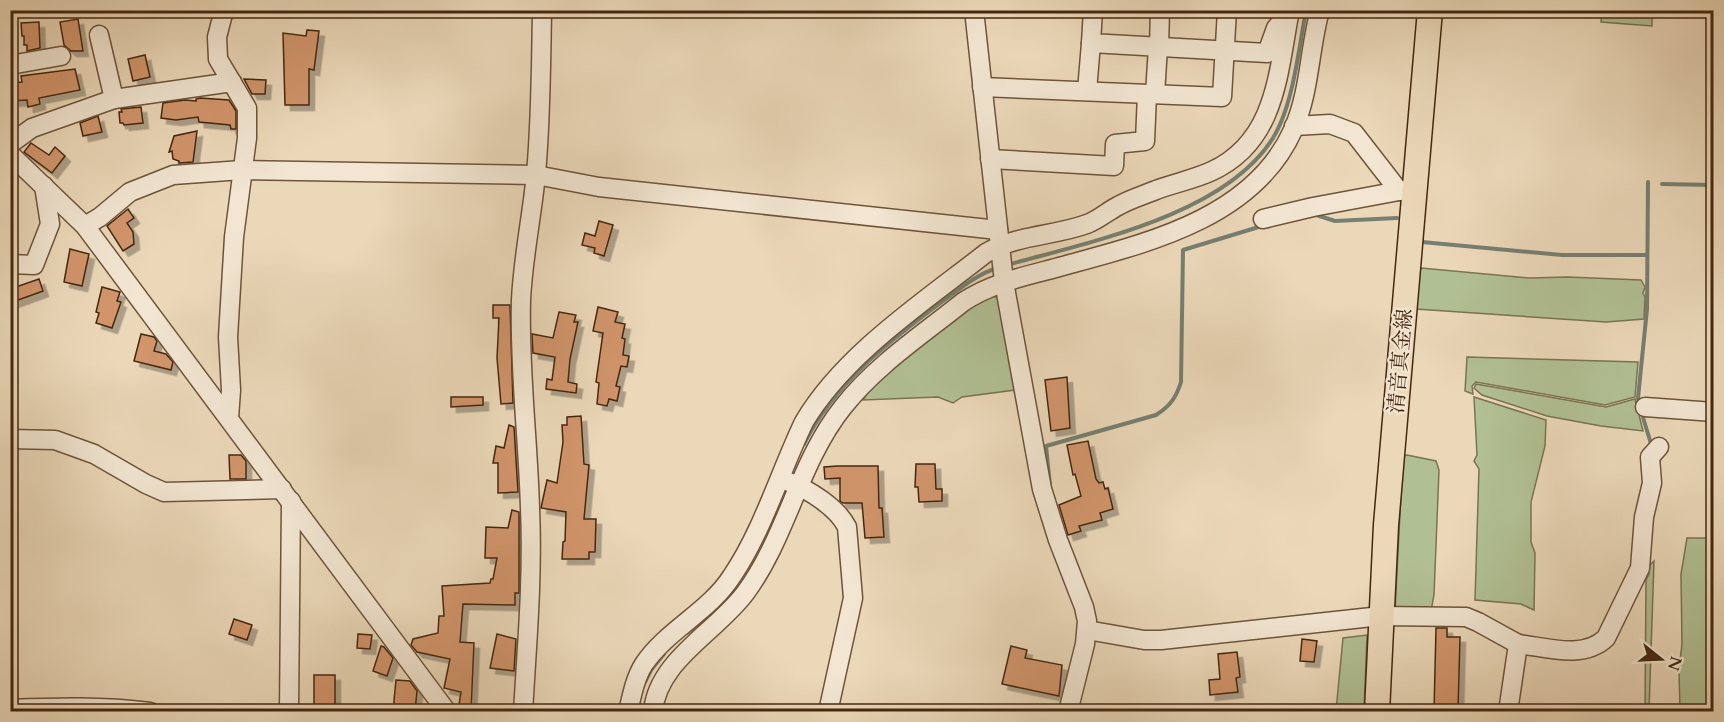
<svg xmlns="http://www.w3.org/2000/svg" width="1724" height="722" font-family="Cardo,'Noto Serif JP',serif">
<defs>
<filter id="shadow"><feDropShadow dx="5.5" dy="5.5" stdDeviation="0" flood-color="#0004"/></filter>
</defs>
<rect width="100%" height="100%" fill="#ebd8b9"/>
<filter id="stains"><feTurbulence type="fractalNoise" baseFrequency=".00333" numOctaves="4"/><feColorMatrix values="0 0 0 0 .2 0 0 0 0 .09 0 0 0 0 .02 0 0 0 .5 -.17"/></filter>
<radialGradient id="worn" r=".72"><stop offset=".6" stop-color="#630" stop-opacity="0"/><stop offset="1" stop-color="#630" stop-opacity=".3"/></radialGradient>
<g fill="#b1c094" stroke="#7a7452" stroke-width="1.5">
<polygon points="1602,14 1652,17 1652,26 1601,22"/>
<polygon points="1421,268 1529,278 1568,277 1641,280 1645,287 1643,293 1645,297 1644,319 1606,322 1416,309 1416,283"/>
<polygon points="991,296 1000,298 1015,390 962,397 953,403 938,397 863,400 870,389 960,311"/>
<polygon points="1467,357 1638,362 1635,397 1605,405 1476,382 1472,386 1473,394 1465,391"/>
<polygon points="1476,384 1606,407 1635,399 1643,431 1601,426 1547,416 1482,395 1474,388"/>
<polygon points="1474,397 1546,420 1545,446 1531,502 1531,542 1535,553 1534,610 1521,604 1475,600 1479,469 1474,461 1477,455"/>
<polygon points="1407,455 1436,461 1439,470 1434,595 1431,611 1395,611 1403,456"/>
<polygon points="1687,538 1713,538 1713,711 1680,711 1679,670 1682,644 1681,574"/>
<polygon points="1654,561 1649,711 1645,712 1646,580 1649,574 1648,567"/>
<polygon points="1367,635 1364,711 1336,711 1343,638"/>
</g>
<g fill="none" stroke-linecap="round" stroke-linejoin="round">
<g stroke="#767f71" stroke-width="4">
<polyline points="1662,184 1714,185"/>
<polyline points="1313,214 1335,221 1397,218"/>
<polyline points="1422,238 1422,242 1562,255 1647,255"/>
<path d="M1007 265C1089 242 1225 215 1273 138 1293 106 1299 48 1306 10"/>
<polyline points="1639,404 1638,398 1647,309 1648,182"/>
<polyline points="1641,411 1652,447"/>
<path d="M804 444C834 384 886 344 939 304 957 291 975 275 997 268"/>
<path d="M1050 486 1046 446 1156 415C1170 406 1176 398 1181 382L1183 250 1262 226"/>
<polyline points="687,633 723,603 730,593"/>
<polyline points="645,682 651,670 664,654"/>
</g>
</g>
<g fill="#d2956c" stroke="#442810" stroke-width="1.5" filter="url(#shadow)">
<polygon points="78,19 83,51 71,51 64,45 60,22"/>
<polygon points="39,22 40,48 27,51 27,45 24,45 24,36 22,36 21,23"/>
<polygon points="307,30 319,31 314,70 309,69 309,105 285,105 283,33 306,36"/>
<polygon points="145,55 150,77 133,81 128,59"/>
<polygon points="75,69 80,90 39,98 40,104 28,107 27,100 10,101 10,83 22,82 21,76"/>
<polygon points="244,79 266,80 265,94 252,94"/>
<polygon points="200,98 229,100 236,111 236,129 231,129 230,125 199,122 198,117 176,120 161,118 163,103 185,100 196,101 196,99"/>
<polygon points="141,107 143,123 124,125 123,123 120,123 119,112 122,112 121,109"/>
<polygon points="98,116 102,132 83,136 80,123"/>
<polygon points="197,131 193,162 179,163 179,161 173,159 172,151 169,152 174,136"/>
<polygon points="31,143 49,155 55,147 65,156 52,173 24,152"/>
<polygon points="128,209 134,218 127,223 133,232 134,244 123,251 107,226"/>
<polygon points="599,221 613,225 604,256 594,253 595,248 582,245 585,233 595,236"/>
<polygon points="70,249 89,254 82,286 64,282"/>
<polygon points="39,279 43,291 10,303 10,289"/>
<polygon points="102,287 120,292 117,301 121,302 112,328 96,323 99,313 96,312"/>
<polygon points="493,305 510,305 513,403 501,404 497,358 499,318 493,318"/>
<polygon points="598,307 618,312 615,322 625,324 622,338 625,339 623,355 629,356 627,367 621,366 616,386 620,387 617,401 609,399 607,406 597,404 599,383 596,382 603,333 593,331"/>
<polygon points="559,312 576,315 574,322 578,322 570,359 568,382 577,384 576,393 546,389 547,379 552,380 555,357 533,353 532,334 553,338"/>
<polygon points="141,334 154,337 157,341 154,351 166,354 173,362 171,370 134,361"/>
<polygon points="1067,377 1070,428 1051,431 1045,380"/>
<polygon points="451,397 483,397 483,405 451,407"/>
<polygon points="581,416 584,464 589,465 584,519 596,519 595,552 589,552 589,559 562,559 563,542 565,541 566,512 541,508 547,480 557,483 563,442 562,425 567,425 567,417"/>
<polygon points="509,425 514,427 518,492 498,493 498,463 493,463 496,446 504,448"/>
<polygon points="1088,441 1096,479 1099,483 1103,482 1105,489 1108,488 1113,509 1100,513 1102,520 1079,526 1081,531 1068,535 1059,505 1081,496 1075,474 1073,475 1067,445"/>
<polygon points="229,455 241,455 246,461 246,479 230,479"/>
<polygon points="916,464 935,464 936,489 942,489 942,501 919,502 918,487 915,487"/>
<polygon points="838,466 878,466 879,508 882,508 884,537 865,538 862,503 843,503 840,501 840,478 825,479 824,467"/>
<polygon points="512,510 519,512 519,593 515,593 515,605 463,604 460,642 474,643 471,711 458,711 461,692 444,688 450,659 417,652 411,645 413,639 438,633 439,616 444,616 442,586 490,583 491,579 493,579 497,558 485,558 486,527 508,528"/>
<polygon points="234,619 252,625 247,640 229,634"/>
<polygon points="1436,628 1447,628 1447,637 1460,637 1458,711 1434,711"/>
<polygon points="358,634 372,635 370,649 357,648"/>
<polygon points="497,634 516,639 514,671 490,668"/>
<polygon points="1302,639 1317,641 1314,662 1300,661"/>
<polygon points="381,646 384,647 393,658 387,676 373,671"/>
<polygon points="1011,646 1027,650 1025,658 1062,665 1059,696 1002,684"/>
<polygon points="1237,652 1240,677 1236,678 1238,692 1210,695 1209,680 1220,679 1218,654"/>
<rect x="314" y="675" width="21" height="32"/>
<polygon points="396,680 410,681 417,691 415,711 393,711"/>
</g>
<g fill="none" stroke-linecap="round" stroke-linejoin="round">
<defs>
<g id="minor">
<polyline points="224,10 217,37 218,59 247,108 247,138 234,237 228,337 231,390 229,418"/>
<polyline points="974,10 1004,282 1042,489 1058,540 1084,607 1087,621 1085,644 1068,712"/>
<polyline points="1093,10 1091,43 1267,53 1276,28 1282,21 1286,21"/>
<polyline points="99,35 114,99"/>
<polyline points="1159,47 1160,10"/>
<polyline points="10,65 61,56"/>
<polyline points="982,87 1222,97 1227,10"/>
<polyline points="1087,91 1091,43"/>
<polyline points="1155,94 1158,47"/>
<polyline points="1294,126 1330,124 1354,133 1399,191 1414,190"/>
<polyline points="10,144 32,128 114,99 232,82"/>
<polyline points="10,154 85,226 447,712"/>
<polyline points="990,159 1114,166 1115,144 1145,141 1147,94"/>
<polyline points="1263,219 1313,207 1399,191"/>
<polyline points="85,226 100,217 130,192 173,175 242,170 536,175 599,187 998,230"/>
<polyline points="10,264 34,265 50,224 44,186"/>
<polyline points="1645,407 1714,412"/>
<polyline points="10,439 55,440 94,454 146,484 164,492 282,489"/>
<path d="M789 482C809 490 837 507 847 527L853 598 828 712"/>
<polyline points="1087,630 1144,640 1161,640 1381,616 1466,617 1478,622 1518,644 1508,712"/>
<path d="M1518 644C1546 647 1583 660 1606 638L1640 568 1644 517 1652 483 1650 457 1659 447"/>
<path d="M10 709C57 707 104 706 150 712"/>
<polyline points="289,712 291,501"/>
<path d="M523 712C527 644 533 576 530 508 528 438 519 369 521 300 523 257 532 216 536 174 541 119 541 65 542 10"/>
<path d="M628 712C632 695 635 678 644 664 668 629 709 612 732 576 763 530 780 472 804 422 844 354 925 301 986 253 1016 235 1054 236 1087 224 1098 220 1108 211 1118 206 1130 199 1144 195 1156 190 1175 183 1195 179 1212 171 1277 141 1278 71 1290 10"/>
<path d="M653 712C657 660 718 631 746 592 787 536 799 462 843 407 876 365 922 335 963 302 990 284 1021 277 1052 269 1138 245 1252 222 1293 130 1310 92 1309 50 1320 10"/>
</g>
<polyline id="major" points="1377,712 1386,525 1430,10"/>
</defs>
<use href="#minor" stroke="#6e543a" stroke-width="21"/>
<use href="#major" stroke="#442810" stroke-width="27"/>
<use href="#minor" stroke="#f2e6d2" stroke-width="18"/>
<use href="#major" stroke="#ebd8b9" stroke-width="24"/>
</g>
<g text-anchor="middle" stroke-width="4.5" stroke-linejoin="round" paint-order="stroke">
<g font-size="21" fill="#442810" stroke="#f2e6d2">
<text transform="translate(1400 361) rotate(-85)" y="7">清音真金線</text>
</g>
</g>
<rect width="1724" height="722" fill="none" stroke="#ebd8b9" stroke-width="36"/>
<rect x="12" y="12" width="1700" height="698" fill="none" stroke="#442810" stroke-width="3"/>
<rect x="18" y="18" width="1688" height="686" fill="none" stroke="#442810" stroke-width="1.5"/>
<g transform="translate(1661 659) rotate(108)" stroke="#f2e6d2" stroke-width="4.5" paint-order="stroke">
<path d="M0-4.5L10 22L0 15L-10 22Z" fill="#442810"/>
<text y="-9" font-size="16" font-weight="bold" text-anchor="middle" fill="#442810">N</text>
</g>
<rect width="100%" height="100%" filter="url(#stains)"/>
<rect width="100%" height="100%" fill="url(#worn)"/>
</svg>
